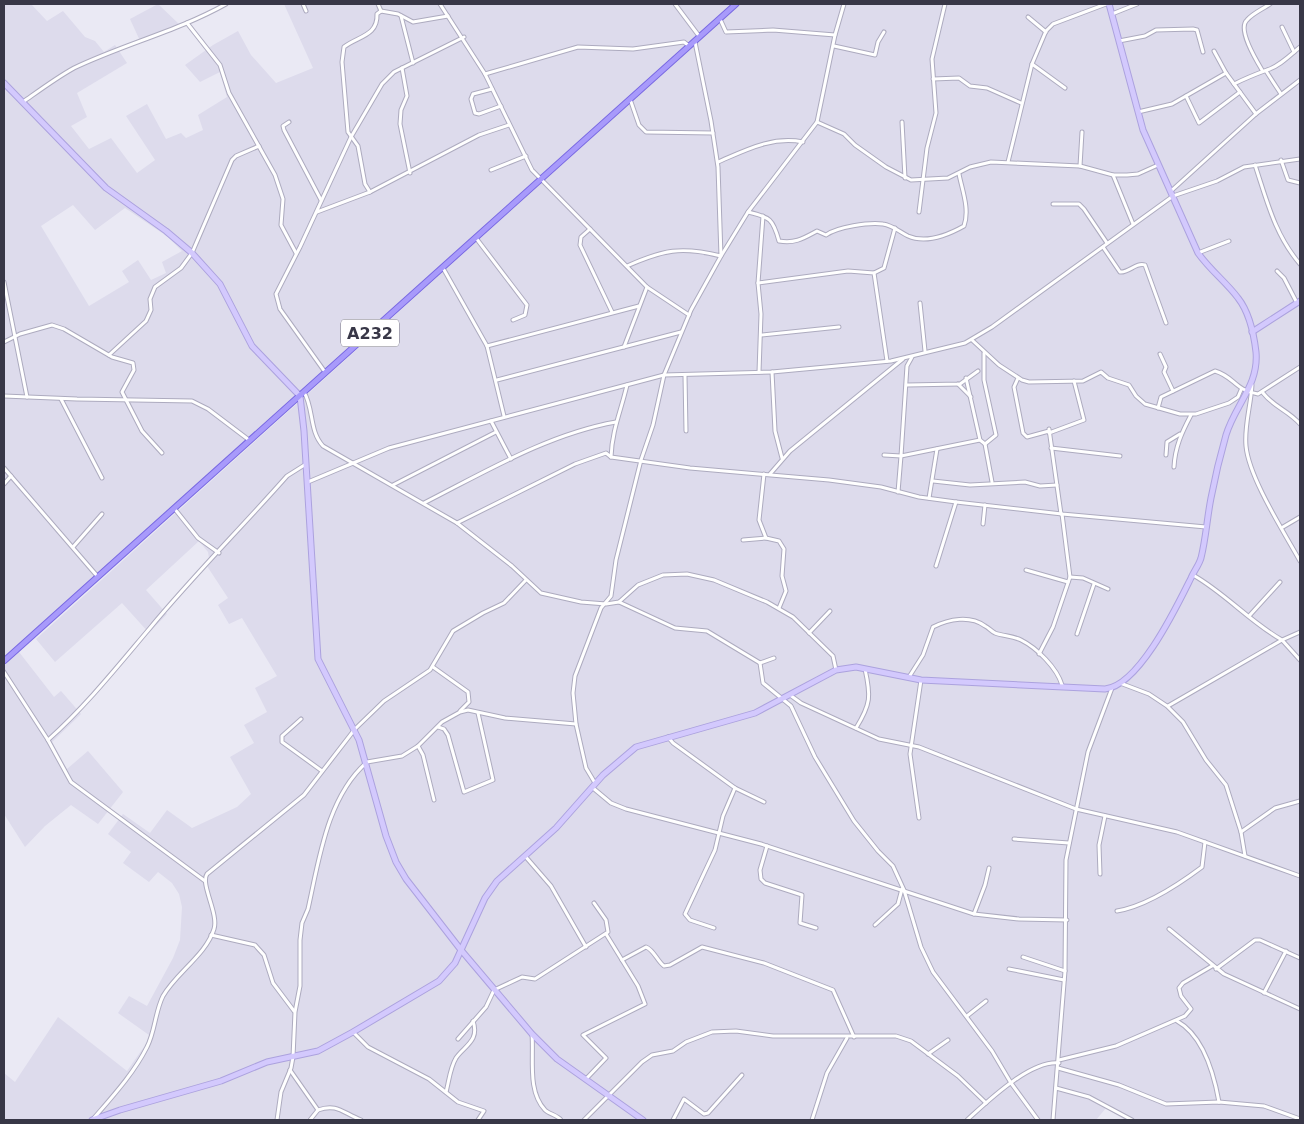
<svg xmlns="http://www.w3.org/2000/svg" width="1304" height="1124" font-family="'DejaVu Sans',sans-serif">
<rect width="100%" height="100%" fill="#eae9f4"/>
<g fill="#dddbec" fill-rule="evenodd">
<path d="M4 4H31L47 21 63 11 85 37 95 41 104 52 115 45 127 63 77 93 87 117 71 126 89 149 111 138 137 173 155 160 126 116 147 104 166 139 181 133 186 138 203 130 198 115 227 97 220 72 200 82 185 65 213 45 238 31 251 55 276 83 313 68 284 4H731L4 657ZM73 205 95 230 125 208 168 237 182 251 162 262 166 273 151 280 138 260 122 271 129 282 89 306 41 226Z"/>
<polygon points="158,4 182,27 141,43 130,19"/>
<polygon points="740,4 1300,4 1300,1120 1125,1120 1106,1108 1096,1120 4,1120 4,1073 15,1082 58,1017 127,1071 146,1044 149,1035 118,1013 129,996 147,1006 173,958 180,940 182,907 179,894 172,883 158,872 149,882 123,863 131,852 108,834 123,814 150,833 167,810 192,828 237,807 251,794 230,757 254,743 244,725 267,712 255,688 277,676 242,618 229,624 218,605 228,598 205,563 209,558 208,552 199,541 146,590 167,614 149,633 122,603 55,662 36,639"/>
<polygon points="19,652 54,697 61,691 81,714 52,742 67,769 88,751 123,792 98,824 71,805 45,826 25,847 4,814 4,666"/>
</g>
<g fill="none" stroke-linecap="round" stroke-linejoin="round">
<defs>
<g id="street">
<polyline points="303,4 306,11"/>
<polyline points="378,4 381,11"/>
<polyline points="440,4 485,74 532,170 647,287 689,315"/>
<polyline points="675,4 699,36"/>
<polyline points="381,11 398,14 413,22 448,16"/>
<polyline points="1112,14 1137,4"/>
<polyline points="401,16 413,63"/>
<polyline points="1028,17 1046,32"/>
<polyline points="720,19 726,32 773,30 835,35"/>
<polyline points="187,23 220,65 229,93 275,175 283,199 281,225 296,253"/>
<polyline points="1282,27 1294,52"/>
<polyline points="1119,41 1145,36 1156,30 1193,29 1197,30 1203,52"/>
<polyline points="834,46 875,55 878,42 884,32"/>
<polyline points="1214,51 1226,73 1256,114"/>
<polyline points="1032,64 1065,88"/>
<polyline points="402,68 407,96 401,110 400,124 410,173"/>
<path d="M1262 70C1256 60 1237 29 1247 20 1253 13 1263 9 1270 4"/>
<polyline points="1266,71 1281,94"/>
<polyline points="485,74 578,47 633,49 684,42 689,46"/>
<polyline points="933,79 959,78 970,86 987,88 1021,103"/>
<path d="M1234 84C1246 78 1256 74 1267 70 1280 66 1290 55 1300 47"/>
<polyline points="492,89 473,94 471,99 475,113 479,114 501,106"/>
<polyline points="1186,96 1199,123 1240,92"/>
<polyline points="630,99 639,125 646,132 713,133"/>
<path d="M23 102C40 90 56 78 74 68 124 44 178 31 226 4"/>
<polyline points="1138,112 1172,104 1226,73"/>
<polyline points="289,122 283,126 284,130 321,200"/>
<polyline points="817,122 844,134 855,145 886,167 911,180 948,178 970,167 991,162 1080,166 1113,175 1127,175 1138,174 1158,165"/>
<polyline points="902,122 905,178"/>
<polyline points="1281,160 1288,180 1300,183"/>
<path d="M718 162C746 150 772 136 803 142"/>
<polyline points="1008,162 1032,64 1046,31 1053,24 1106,4"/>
<path d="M1255 165C1267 201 1275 235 1300 264"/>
<polyline points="1080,166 1082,132"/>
<polyline points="491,170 526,156"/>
<polyline points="1113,175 1133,224"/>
<polyline points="1171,191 1257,113 1300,80"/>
<path d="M370 192 365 184 358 146 348 132 342 62 344 47C358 36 378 36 377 14L381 11"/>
<polyline points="1053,204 1079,204 1084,209 1107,243"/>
<polyline points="317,212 370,192 479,135 509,125"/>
<path d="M748 212C770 217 773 219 779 241 795 244 804 238 817 231L826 235C837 227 869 222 883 224 892 225 900 232 908 236 926 244 948 235 964 226 970 209 962 190 959 174"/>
<polyline points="919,212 927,148 936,113 932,59 945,4"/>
<polyline points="590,229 581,237 580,245 612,312"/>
<polyline points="476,238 527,305 525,315 513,320"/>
<path d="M1103 247 1120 272C1129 273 1136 262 1145 265L1166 323"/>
<polyline points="1198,253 1229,241"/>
<path d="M627 266C663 250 681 246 721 256L718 167 711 121 695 42"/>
<polyline points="443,268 487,346 504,416"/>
<polyline points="1277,271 1284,278 1297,303"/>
<polyline points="874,273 884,268 895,228"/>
<polyline points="4,282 27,397"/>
<polyline points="758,283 848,271 874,273 887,361"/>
<polyline points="920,303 925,351"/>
<polyline points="761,335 839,327"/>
<polyline points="972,340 999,365 1022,380 1029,382 1083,381 1101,372 1108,378 1129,385 1136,396 1145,404 1180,414 1196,414 1229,403 1238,397 1241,390"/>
<polyline points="4,342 20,334 52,325 64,329 112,357 133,363 134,370 122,392 142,431 162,453"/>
<polyline points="487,346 639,306"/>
<polyline points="624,347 647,287"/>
<polyline points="1160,354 1166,367 1164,372 1173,391"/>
<polyline points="109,355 146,321 151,310 150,299 155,287 181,268 192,253 232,160 236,156 259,146"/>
<polyline points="912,357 907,366 901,456 980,440"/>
<polyline points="325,372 280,309 276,294 300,247 351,137 382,84 394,72 464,37"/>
<polyline points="759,372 761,314 758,283 763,216"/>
<polyline points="772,372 775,431 782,458"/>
<polyline points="685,376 686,431"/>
<polyline points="966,378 980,440 985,444 996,435 984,380 984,353"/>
<polyline points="1018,378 1014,387 1023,433 1027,437 1049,431"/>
<polyline points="497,380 681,332"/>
<polyline points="958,384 971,397"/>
<polyline points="907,385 960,384 978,371"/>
<path d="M1252 385C1251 405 1244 426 1246 446 1249 478 1284 532 1300 561"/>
<path d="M304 392C314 409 309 431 323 446L457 523 512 566 541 593 581 602 606 604 619 602 638 585 663 575 687 574 714 580 767 602 793 617 833 656 836 670"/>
<path d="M1263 393C1274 407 1289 411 1300 424"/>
<polyline points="4,396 77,399 192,401 208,409 249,440"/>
<polyline points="61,399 102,478"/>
<path d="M1158 408 1161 397 1215 371C1235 377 1234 390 1258 394L1300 367"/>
<polyline points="491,421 511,459"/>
<polyline points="1049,429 1061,514"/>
<polyline points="1049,433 1084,420 1074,381"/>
<polyline points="985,444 992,482"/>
<polyline points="1051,448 1120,456"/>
<polyline points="884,455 901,456 898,492"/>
<polyline points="1166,455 1167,442 1180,434"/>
<path d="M611 457C612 430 621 411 627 385"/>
<path d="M1174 467C1175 447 1182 432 1191 415"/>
<polyline points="4,468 98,577"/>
<polyline points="764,474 759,520 766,538 779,541 784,549 782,576 786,591 779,608"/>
<polyline points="770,474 790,451 903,359"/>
<polyline points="933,481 970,485 1025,482 1040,486 1057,485"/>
<polyline points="308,482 389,448 664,375 772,372 891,361 965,343 992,327 1173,196 1217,181 1244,167 1300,159"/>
<polyline points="4,484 11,476"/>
<polyline points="393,485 496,432"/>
<polyline points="929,498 937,449"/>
<path d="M424 503C485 472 548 434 616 422"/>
<polyline points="174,508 198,538 219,553"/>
<polyline points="457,523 575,464 606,453 611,457 690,468 829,480 881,487 919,497 956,502 1062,514 1206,527"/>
<polyline points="983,524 985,505"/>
<polyline points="1283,527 1300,517"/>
<polyline points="743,540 766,538"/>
<polyline points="73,547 102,514"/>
<polyline points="936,566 956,502"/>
<polyline points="1026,570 1068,582"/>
<path d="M1193 575C1225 593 1250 622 1282 640L1300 632"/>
<polyline points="1070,577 1083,578 1108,589"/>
<polyline points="619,602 675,628 707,631 760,663 774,658"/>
<polyline points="1250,615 1280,582"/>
<polyline points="809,633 830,611"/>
<polyline points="1077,634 1094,584"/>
<polyline points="1039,654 1053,627 1070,577 1062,514"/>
<polyline points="760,663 763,683 791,706 815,757 854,821 878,851 893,866 904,890 921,947 933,972 992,1051 1011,1083 1038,1120"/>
<polyline points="433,667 468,692 469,702 460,711"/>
<polyline points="4,672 48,740 71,782 205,881"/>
<path d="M909 677 923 655 933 627C949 619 970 615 985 626 989 628 991 631 995 633 1003 636 1013 636 1021 640 1037 648 1057 668 1062 685"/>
<polyline points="1120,683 1149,694 1167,706 1183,722 1206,760 1226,785 1241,832 1245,856"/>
<polyline points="790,695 801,703 879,739 919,747 1076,809 1177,832 1300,876"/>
<polyline points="1168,706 1282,640 1300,660"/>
<polyline points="301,719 282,736 282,742 322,771"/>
<polyline points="438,727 444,729 448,735 464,792 493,780 478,713"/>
<path d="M856 728C871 704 871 696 865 669"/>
<polyline points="668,737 673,743 735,788 764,802"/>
<path d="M48 740C86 706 117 667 150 628 193 576 242 527 287 476L306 464"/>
<polyline points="418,746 423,755 434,800"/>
<polyline points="595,783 586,768 576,724 573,693 575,676 601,608 611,596 616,560 641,460 653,425 664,375 691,310 721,256 748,212 817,122 835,35 844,4"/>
<polyline points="593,788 611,803 626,809 761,844 974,914 1019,919 1067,920"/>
<polyline points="919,818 910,754 921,680"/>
<polyline points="1241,832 1275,808 1300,801"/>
<polyline points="1014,839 1069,843"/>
<polyline points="767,846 760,870 761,879 765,883 802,895 800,923 816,928"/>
<polyline points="525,856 551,886 586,947"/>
<polyline points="1100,874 1099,845 1105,816"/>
<path d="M1117 911C1147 906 1178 885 1202 867L1205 842"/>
<polyline points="974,914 985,885 989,868"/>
<polyline points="875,925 898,904 902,889"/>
<polyline points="714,928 690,920 685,914 715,850 723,816 735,788"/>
<polyline points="1169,929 1224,974 1300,1009"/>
<polyline points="211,935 255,945 264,955 273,983 294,1011"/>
<polyline points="1023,957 1065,971"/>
<path d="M622 960 646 947C654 950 657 961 664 966L670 965 702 947 764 963 833 990 854 1037"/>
<polyline points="1009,969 1064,980"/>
<polyline points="1216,969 1255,940 1260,940 1300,958"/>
<polyline points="1264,993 1286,951"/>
<polyline points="967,1016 986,1001"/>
<path d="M1177 1021C1204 1036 1214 1074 1219 1102"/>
<polyline points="353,1032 368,1047 429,1079 458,1102 484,1111 478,1120"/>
<path d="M532 1034C534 1058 527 1091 545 1110 549 1114 557 1115 561 1120"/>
<polyline points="458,1039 486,1007 494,990 522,977 535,979 608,932 606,920 594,903"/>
<polyline points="928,1054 948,1040"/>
<polyline points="1059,1060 1116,1046 1185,1016 1191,1009 1181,996 1179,988 1183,983 1212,966"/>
<polyline points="1058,1068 1119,1085 1166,1104 1219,1102 1264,1106 1300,1119"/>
<polyline points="290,1070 318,1110 310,1120"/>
<polyline points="586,1079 606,1058 583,1035 645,1004 638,986 606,934"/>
<polyline points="1056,1088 1089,1097 1132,1120"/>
<path d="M446 1092C449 1081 450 1068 456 1058 464 1046 480 1041 473 1021"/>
<path d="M318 1110C337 1103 343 1113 361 1120"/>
<path d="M94 1118C113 1096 134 1073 147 1047 155 1032 155 1012 163 996 176 973 206 955 214 929 219 914 200 884 207 874L304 795 355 729 384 701 430 670 453 631 483 613 504 603 526 580"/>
<path d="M277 1120 281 1092 291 1068 293 1057 295 1012 300 986V940L302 923 308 909C319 860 327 797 367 762L402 756 418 746 442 722 460 712 468 710 505 718 576 724"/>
<polyline points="584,1120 642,1062 652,1055 673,1051 686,1042 712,1032 736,1031 773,1036 896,1036 911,1041 958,1076 986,1103"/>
<polyline points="673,1120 684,1099 704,1114 708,1113 742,1075"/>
<polyline points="812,1120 827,1073 847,1038"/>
<path d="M967 1120C987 1102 1030 1060 1059 1063"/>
<polyline points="1053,1120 1065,971 1066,860 1088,752 1112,688"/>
</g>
<g id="secondary">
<polyline points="4,83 106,188 166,231 192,253 220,284 252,346 300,396 304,431 318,659 359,740 386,836 396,862 406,879 461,950 532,1034 557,1059 643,1120"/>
<polyline points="1252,332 1300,301"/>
<path d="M92 1120 120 1110 221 1081 267 1062 318 1051 353 1032 439 981 455 963 485 898 497 881 556 828 603 775 636 747 755 713 836 670 856 667 921 680 1105 689C1139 686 1177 606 1191 578 1194 571 1199 565 1201 558 1206 538 1207 518 1211 498 1215 477 1220 456 1226 435 1235 405 1259 385 1256 352 1254 335 1249 312 1238 298 1226 282 1210 270 1198 253L1143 130 1109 4"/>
</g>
<polyline id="primary" points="4,661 736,4"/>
</defs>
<use href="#street" stroke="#adabbf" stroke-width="5"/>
<use href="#secondary" stroke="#aca2de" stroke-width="7"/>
<use href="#primary" stroke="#7969e1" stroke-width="7"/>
<use href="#street" stroke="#fff" stroke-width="3"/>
<use href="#secondary" stroke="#d3c9fd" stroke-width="5"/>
<use href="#primary" stroke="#a89afb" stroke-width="5"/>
</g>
<g text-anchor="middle" stroke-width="4" stroke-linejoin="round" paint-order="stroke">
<rect fill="#fff" stroke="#74737e" stroke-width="1" x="341" y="319.5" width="58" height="27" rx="4"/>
<g font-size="16" font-weight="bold" fill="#383747">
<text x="370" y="339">A232</text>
</g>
</g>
<rect width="1304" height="1124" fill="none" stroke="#383747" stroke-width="10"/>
</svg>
